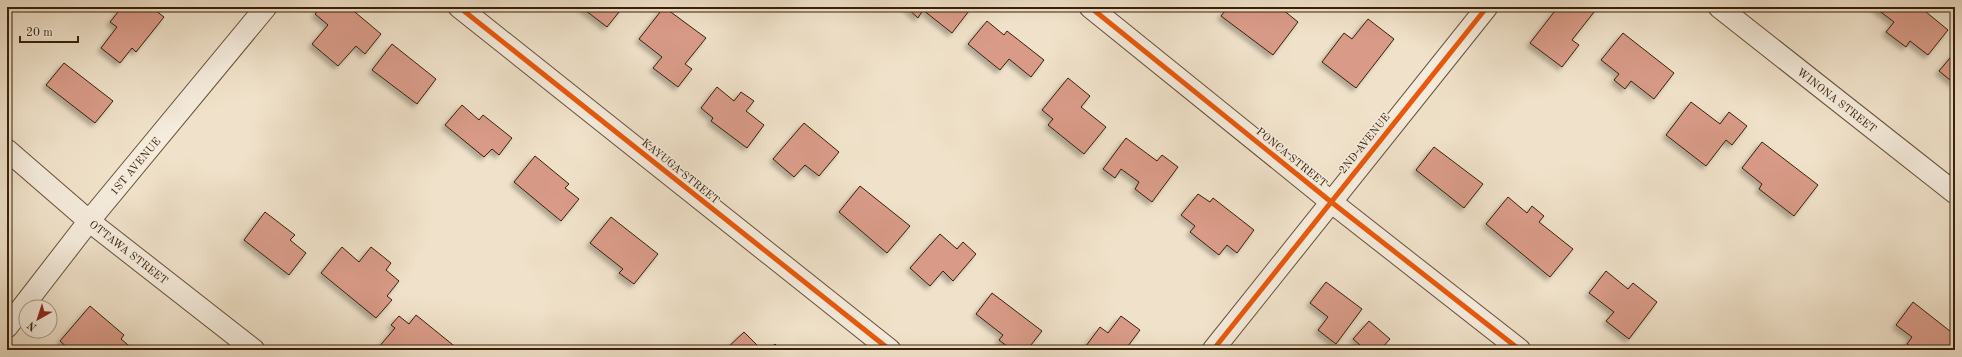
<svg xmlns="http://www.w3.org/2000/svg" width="1962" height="357" font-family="'Old Standard TT',serif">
<defs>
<filter id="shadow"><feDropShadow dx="-3.5" dy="3.5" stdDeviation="2" flood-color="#0004"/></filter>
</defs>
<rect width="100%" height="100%" fill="#f0e2ca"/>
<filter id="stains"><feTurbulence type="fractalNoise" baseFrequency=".005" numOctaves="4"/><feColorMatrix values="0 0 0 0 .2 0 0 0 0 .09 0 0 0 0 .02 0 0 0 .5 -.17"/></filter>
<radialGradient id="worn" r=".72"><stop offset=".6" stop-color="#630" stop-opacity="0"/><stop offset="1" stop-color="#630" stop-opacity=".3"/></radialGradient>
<g fill="#d99b88" stroke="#381f08" filter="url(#shadow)">
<polygon points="122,7 151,7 164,17 136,52 132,48 120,63 101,48 117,27 110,22"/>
<polygon points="321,7 349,7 381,34 365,54 356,46 338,66 312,44 328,25 315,14"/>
<polygon points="581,7 623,7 607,27"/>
<polygon points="664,7 706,38 685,64 692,69 678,87 653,68 662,57 639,39"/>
<polygon points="906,7 972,7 952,33 923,10 918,18"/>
<polygon points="1228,7 1283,7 1282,9 1298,22 1273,55 1221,16"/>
<polygon points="1558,7 1598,7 1572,40 1579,45 1562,67 1530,43"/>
<polygon points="1874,7 1920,7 1948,30 1928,55 1910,41 1906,47 1886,32 1894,22"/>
<polygon points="1368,19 1394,39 1356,88 1322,62 1344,33 1352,39"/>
<polygon points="987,21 1004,35 1007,31 1044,60 1031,77 1009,59 1000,70 968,44"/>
<polygon points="1623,33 1674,73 1654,99 1631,81 1625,89 1614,80 1619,74 1601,60"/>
<polygon points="392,44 436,79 417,104 372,70"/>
<polygon points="1955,52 1955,84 1939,71"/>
<polygon points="64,63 113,101 95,123 46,85"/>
<polygon points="1068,78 1090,96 1081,107 1106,127 1084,154 1048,125 1053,119 1042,110"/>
<polygon points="717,87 734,101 741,92 754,101 746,111 764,125 747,148 711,121 713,118 701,108"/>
<polygon points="1691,102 1720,124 1729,112 1747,126 1732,145 1726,140 1706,166 1666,135"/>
<polygon points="462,105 479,120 483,115 512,138 499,155 492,149 484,157 445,125"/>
<polygon points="804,123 839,152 819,176 805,165 794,177 773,159"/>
<polygon points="1126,138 1157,161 1162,155 1178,167 1152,202 1135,189 1139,182 1121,169 1115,178 1103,169"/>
<polygon points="1762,142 1818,185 1794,216 1759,189 1762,184 1742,168"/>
<polygon points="1434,147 1483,184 1464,208 1416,170"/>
<polygon points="535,156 569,184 565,188 579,199 561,221 514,182"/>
<polygon points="860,186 910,226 887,253 839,212"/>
<polygon points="1198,194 1210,202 1213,198 1254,230 1237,253 1227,245 1219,255 1190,232 1195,226 1181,215"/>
<polygon points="1508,197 1527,213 1532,206 1544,216 1539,222 1573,249 1550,277 1486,224"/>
<polygon points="265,212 295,235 290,240 306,253 289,275 244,240"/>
<polygon points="611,217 658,254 634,284 619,273 623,269 590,243"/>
<polygon points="940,234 957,249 963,242 976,254 953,281 943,271 930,286 910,268"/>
<polygon points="342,247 359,262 371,247 391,263 386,270 399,281 387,296 392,300 376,318 321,273"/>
<polygon points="1606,271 1628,289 1633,283 1657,302 1629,339 1606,321 1614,312 1589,293"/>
<polygon points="1326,282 1362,309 1336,344 1318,330 1328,317 1310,303"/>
<polygon points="992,293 1042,331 1027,350 1012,350 999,340 1003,335 976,314"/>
<polygon points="1913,302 1955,335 1955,350 1915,350 1907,344 1912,337 1896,325"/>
<polygon points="90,306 124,335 121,339 134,350 70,350 60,341"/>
<polygon points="416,315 458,349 457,350 380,350 378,348 395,328 391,325 399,316 409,324"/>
<polygon points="1121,316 1140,330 1125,350 1083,350 1100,327 1108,333"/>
<polygon points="1369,321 1390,339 1380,350 1366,350 1353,339"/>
<polygon points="744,332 762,350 725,350"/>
<polygon points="775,344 781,350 768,350"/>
</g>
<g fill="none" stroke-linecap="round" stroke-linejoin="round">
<defs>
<g id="minor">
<polyline points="459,7 890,350"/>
<polyline points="1090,7 1330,201 1520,350"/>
<polyline points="1719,7 1955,193"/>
<polyline points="7,150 89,221 254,350"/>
<polyline points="7,327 89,221 266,7"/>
<polyline points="1213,350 1487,7"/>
</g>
</defs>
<use href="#minor" stroke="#665038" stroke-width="23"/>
<use href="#minor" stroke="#f5ecdd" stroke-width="21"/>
<defs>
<g id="cycleway">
<polyline points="459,7 890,350"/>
<polyline points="1090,7 1330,201 1520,350"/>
<polyline points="1213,350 1487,7"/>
</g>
</defs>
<use href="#cycleway" stroke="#f5ecdd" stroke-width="8"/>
<use href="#cycleway" stroke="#e8590c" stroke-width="5"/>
</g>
<g text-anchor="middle" stroke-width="3" stroke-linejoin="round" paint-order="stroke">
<g font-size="11" fill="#381f08" stroke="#f5ecdd">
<text transform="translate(1837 100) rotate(38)" y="4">WINONA STREET</text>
<text transform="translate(1364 143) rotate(-51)" y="4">2ND AVENUE</text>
<text transform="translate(1292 157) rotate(39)" y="4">PONCA STREET</text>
<text transform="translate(135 166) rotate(-50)" y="4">1ST AVENUE</text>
<text transform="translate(681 171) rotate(39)" y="4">KAYUGA STREET</text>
<text transform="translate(129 252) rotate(38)" y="4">OTTAWA STREET</text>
</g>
</g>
<rect width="1962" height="357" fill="none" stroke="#f0e2ca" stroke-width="24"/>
<rect x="8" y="8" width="1946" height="341" fill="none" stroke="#381f08" stroke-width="2"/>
<rect x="12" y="12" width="1938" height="333" fill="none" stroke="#381f08"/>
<g transform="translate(38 319) rotate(219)"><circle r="19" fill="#f5ecdd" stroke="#a99a88"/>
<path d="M0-3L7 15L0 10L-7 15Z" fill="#8f2418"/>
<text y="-6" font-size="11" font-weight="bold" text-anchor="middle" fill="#381f08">N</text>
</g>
<path d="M20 36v6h58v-6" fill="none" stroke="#381f08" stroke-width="2"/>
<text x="26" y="36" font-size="12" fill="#381f08" stroke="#f5ecdd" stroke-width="3" paint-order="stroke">20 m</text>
<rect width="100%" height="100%" filter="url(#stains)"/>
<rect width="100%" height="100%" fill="url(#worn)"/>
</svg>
